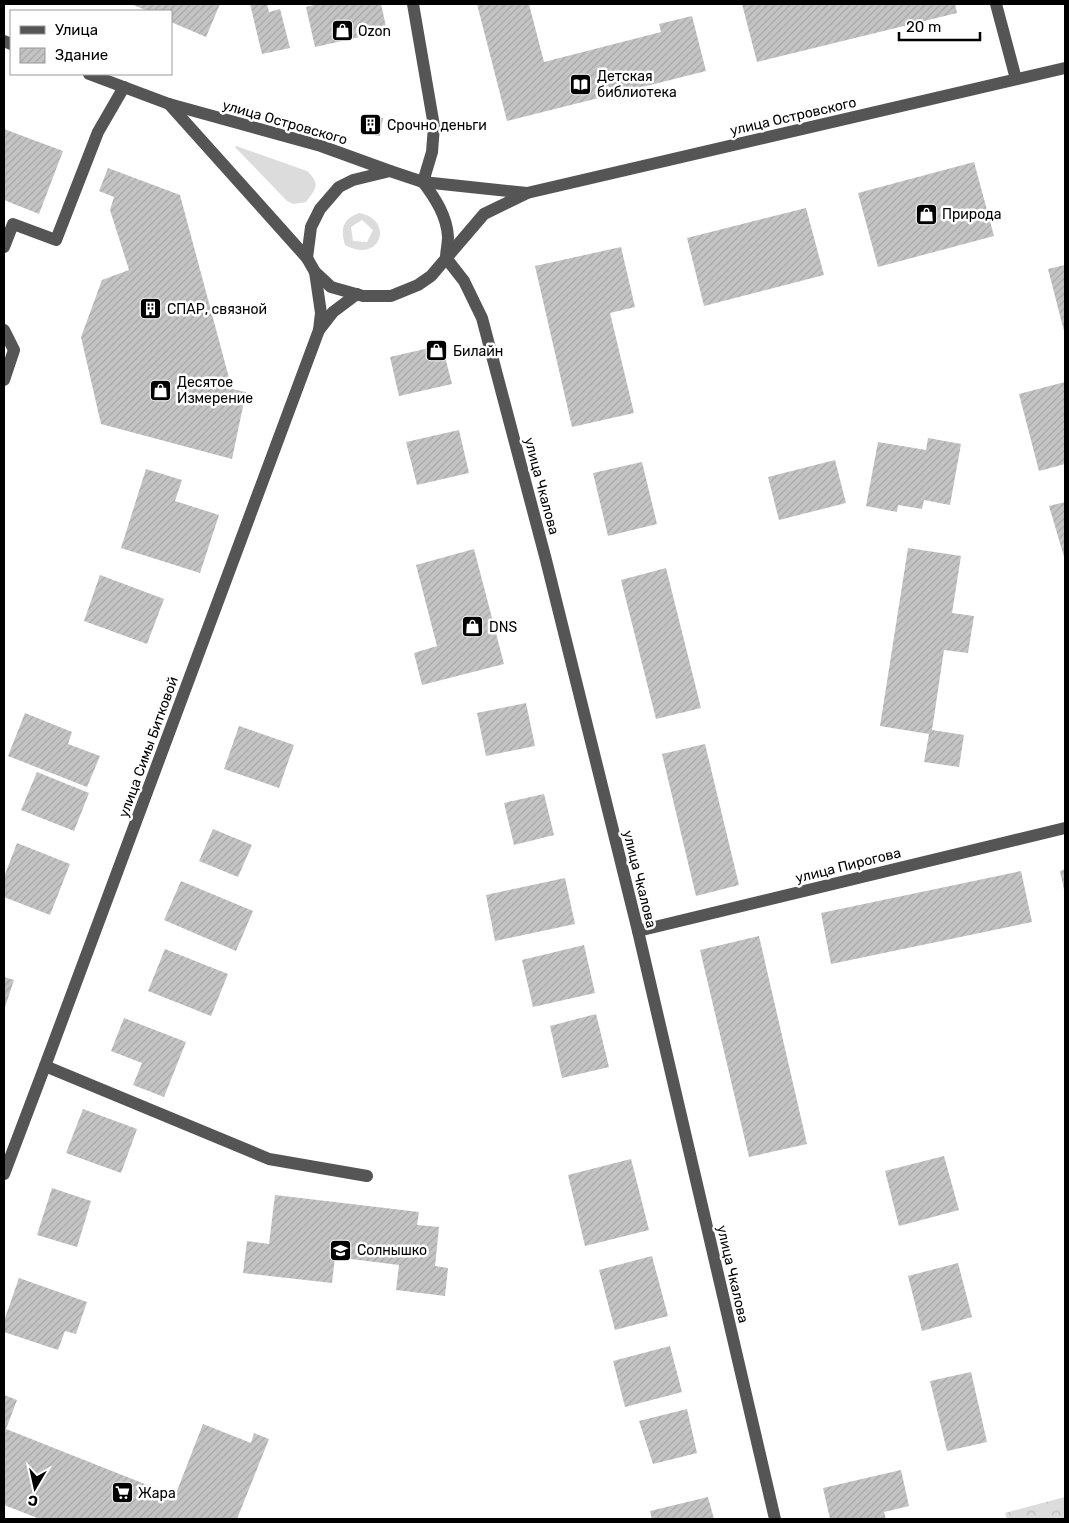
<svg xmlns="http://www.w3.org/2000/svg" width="1069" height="1523" font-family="Rubik,sans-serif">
<defs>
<pattern id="forest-crowns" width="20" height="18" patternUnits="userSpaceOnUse" patternTransform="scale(1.25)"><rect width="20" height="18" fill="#dcdcdc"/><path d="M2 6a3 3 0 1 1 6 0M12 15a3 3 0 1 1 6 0" fill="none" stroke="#bbb"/></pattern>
<pattern id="building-hatch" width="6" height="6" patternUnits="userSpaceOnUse" patternTransform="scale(1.25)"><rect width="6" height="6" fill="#c4c4c4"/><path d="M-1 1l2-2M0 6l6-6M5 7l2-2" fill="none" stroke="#a7a7a7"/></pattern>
</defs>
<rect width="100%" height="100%" fill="#fff"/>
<g fill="#dcdcdc" fill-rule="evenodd">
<path d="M236 146 307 171C321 184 316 189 306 202L293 204 287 201 235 147Z"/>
<path d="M359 213C395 219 381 265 345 245 340 228 343 219 359 213ZM362 220 373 230 367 242 353 241 351 227Z"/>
</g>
<polygon fill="url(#forest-crowns)" points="1065,1497 1065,1519 1007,1519 1005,1513"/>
<g fill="url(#building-hatch)">
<polygon points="131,4 220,4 206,37 171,22 171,11 148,11"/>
<polygon points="250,4 267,4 269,12 280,9 290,48 262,54"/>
<polygon points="318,4 381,4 387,31 315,47 306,7"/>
<polygon points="477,4 529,4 544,62 661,32 659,24 692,16 706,71 507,121"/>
<polygon points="742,4 955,4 957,13 757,62"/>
<polygon points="363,115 383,118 380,136 360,133"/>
<polygon points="4,129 63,151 39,214 4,200"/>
<polygon points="974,162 994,236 878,267 858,193"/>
<polygon points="108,168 180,195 232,389 246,392 232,459 101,424 81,337 102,280 129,270 110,210 114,197 99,191"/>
<polygon points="806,208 824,275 704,306 687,238"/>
<polygon points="621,247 635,307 610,313 634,413 572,427 535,266"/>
<polygon points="1065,265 1065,335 1048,269"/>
<polygon points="442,345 452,384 399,396 390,357"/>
<polygon points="1065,382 1065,464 1039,471 1019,394"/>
<polygon points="459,430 469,473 417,485 406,442"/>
<polygon points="928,438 961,444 950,505 924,500 922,509 898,505 897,512 866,506 878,442 926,450"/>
<polygon points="835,460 846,503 779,520 768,477"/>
<polygon points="642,462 657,524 608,536 593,473"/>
<polygon points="146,469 182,480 175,501 219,515 200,573 121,548"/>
<polygon points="1065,502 1065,560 1049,506"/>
<polygon points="908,548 961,556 952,613 974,616 968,653 944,650 932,730 964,735 959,767 924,762 929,734 880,726"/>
<polygon points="474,549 504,664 422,685 414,653 437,646 416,565"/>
<polygon points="666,568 701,708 656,719 621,580"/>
<polygon points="100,575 164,599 147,644 84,621"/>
<polygon points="526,703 535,746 486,756 477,713"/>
<polygon points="25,713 72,732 68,744 100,756 87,787 8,756"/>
<polygon points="239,726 294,745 279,788 224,769"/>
<polygon points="705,744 739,885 696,896 662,754"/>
<polygon points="37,772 89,793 74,831 21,810"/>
<polygon points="544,794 554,835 514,845 504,803"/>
<polygon points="213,829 252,845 238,877 199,861"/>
<polygon points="17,843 70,864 50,915 4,897 4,877"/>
<polygon points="1065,869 1065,890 1064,890 1060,871"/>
<polygon points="1021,871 1032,922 831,964 821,913"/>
<polygon points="565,878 575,924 495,941 486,895"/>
<polygon points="181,881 253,911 236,951 164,920"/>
<polygon points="759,936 807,1144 749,1157 700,950"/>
<polygon points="584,945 595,993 533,1007 522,960"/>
<polygon points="165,949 228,974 211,1016 148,991"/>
<polygon points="4,977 14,980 4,1010"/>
<polygon points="596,1014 609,1067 562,1078 550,1026"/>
<polygon points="124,1018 186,1042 164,1097 133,1085 142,1063 111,1051"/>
<polygon points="83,1109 137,1129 121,1173 66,1153"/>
<polygon points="944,1156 959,1210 899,1226 885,1171"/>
<polygon points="631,1159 649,1230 585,1246 568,1175"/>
<polygon points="52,1188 91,1201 77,1247 37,1235"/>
<polygon points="275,1195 419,1212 417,1225 439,1227 435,1266 448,1268 445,1296 396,1290 399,1265 335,1257 332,1283 243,1273 247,1241 269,1244"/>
<polygon points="652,1256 668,1316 615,1330 599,1270"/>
<polygon points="958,1263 972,1317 922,1331 908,1276"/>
<polygon points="19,1278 87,1302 76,1334 65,1331 58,1350 4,1332 4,1321"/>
<polygon points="670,1346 682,1392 625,1407 613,1361"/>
<polygon points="971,1372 987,1442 947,1451 930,1381"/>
<polygon points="4,1395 17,1400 6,1429 175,1496 203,1424 251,1443 254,1433 269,1439 237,1519 40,1519 4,1505"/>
<polygon points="687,1409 697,1453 653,1464 639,1421"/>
<polygon points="901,1470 909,1506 884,1512 886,1519 830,1519 823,1488"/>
<polygon points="708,1497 714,1519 652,1519 650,1511"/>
</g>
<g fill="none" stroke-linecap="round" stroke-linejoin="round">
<g stroke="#555" stroke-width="12">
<polyline points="413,4 434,126 432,152 423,182"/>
<polyline points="996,4 1016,79"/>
<polyline points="4,41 11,44"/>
<polyline points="89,74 169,104 321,146 390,171"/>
<polyline points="169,104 307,258 315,272 331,287 363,296 391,296 418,285 431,276 484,214 527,193 1065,68"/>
<path d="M423 182C435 198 447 216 448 237 448 244 446 251 446 258"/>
<polyline points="4,247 13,224 56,240 98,132 124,87"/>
<polyline points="307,258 311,227 320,209 339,187 353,180 390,171 423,182 527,193"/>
<polyline points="446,258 464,281 482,318 546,560 638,931 775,1519"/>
<polyline points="4,330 14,350 4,380"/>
<polyline points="319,330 333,312 357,294"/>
<polyline points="638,931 1065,828"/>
<polyline points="45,1066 269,1159 367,1176"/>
<polyline points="4,1174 45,1066 319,330 321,313 315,272"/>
</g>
</g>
<defs>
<symbol id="shop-square" viewBox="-11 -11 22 22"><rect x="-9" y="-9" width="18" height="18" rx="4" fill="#000" stroke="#fff"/><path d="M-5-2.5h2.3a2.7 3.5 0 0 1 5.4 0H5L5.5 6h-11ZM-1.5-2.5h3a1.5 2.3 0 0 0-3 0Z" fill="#fff"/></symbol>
<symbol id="library-square" viewBox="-11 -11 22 22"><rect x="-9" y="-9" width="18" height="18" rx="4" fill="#000" stroke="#fff"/><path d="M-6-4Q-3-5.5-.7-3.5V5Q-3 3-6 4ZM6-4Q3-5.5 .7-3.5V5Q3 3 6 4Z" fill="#fff"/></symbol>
<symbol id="building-square" viewBox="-11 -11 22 22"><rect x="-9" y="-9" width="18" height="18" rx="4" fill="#000" stroke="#fff"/><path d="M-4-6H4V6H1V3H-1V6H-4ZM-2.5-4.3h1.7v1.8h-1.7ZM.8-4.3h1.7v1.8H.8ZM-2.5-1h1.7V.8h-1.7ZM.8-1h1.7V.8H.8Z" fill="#fff"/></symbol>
<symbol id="school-square" viewBox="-11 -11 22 22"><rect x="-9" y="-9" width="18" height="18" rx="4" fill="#000" stroke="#fff"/><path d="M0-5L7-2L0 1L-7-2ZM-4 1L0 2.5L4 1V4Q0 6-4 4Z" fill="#fff"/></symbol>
<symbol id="supermarket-square" viewBox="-11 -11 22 22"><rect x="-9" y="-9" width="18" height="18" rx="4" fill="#000" stroke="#fff"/><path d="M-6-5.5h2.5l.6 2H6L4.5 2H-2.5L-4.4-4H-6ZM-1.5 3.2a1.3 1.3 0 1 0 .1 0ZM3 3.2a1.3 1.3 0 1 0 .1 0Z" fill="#fff"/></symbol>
</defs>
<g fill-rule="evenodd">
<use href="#shop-square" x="330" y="18" width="25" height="25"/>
<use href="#library-square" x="568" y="72" width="25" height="25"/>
<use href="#building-square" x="358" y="112" width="25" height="25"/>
<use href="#shop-square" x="914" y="202" width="25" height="25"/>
<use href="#building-square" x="138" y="296" width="25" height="25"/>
<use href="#shop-square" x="424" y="338" width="25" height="25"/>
<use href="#shop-square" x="148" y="378" width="25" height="25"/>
<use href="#shop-square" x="460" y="614" width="25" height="25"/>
<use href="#school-square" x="328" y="1238" width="25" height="25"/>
<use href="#supermarket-square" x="110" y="1480" width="25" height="25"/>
</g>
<g text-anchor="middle" stroke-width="5" stroke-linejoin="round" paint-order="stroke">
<g font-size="14" fill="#000" stroke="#fff" text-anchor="start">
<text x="358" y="36">Ozon</text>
<text x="597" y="81">Детская<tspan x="597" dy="16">библиотека</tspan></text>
<text x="387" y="130">Срочно деньги</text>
<text x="942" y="219">Природа</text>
<text x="167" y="314">СПАР, связной</text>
<text x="453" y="356">Билайн</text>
<text x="177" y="387">Десятое<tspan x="177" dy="16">Измерение</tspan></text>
<text x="489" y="632">DNS</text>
<text x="357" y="1255">Солнышко</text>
<text x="138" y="1498">Жара</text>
</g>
<g font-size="14" fill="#000" stroke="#fff">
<text transform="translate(793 116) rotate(-13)" y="5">улица Островского</text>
<text transform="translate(285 122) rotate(16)" y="5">улица Островского</text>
<text transform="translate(542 486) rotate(75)" y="5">улица Чкалова</text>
<text transform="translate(148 747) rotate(-70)" y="5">улица Симы Битковой</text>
<text transform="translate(848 865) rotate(-14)" y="5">улица Пирогова</text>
<text transform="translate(640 879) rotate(76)" y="5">улица Чкалова</text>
<text transform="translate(733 1274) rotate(77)" y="5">улица Чкалова</text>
</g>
</g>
<rect width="1069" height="1523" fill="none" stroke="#000000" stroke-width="10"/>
<rect x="10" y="10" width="162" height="65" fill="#ffffff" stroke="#999999"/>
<rect x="20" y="26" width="25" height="8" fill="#555555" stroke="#999999"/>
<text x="55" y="35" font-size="15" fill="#000000">Улица</text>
<rect x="20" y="48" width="25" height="15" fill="url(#building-hatch)" stroke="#999999"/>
<text x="55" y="60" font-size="15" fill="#000000">Здание</text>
<g transform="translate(35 1488) rotate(189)" stroke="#ffffff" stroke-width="4" paint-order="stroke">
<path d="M0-4L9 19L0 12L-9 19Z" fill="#000000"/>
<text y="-8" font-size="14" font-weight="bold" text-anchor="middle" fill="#000000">С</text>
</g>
<path d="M899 32v8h81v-8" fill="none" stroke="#000000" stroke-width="2.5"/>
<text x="906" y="32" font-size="15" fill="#000000" stroke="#ffffff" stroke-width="4" paint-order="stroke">20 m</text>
</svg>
